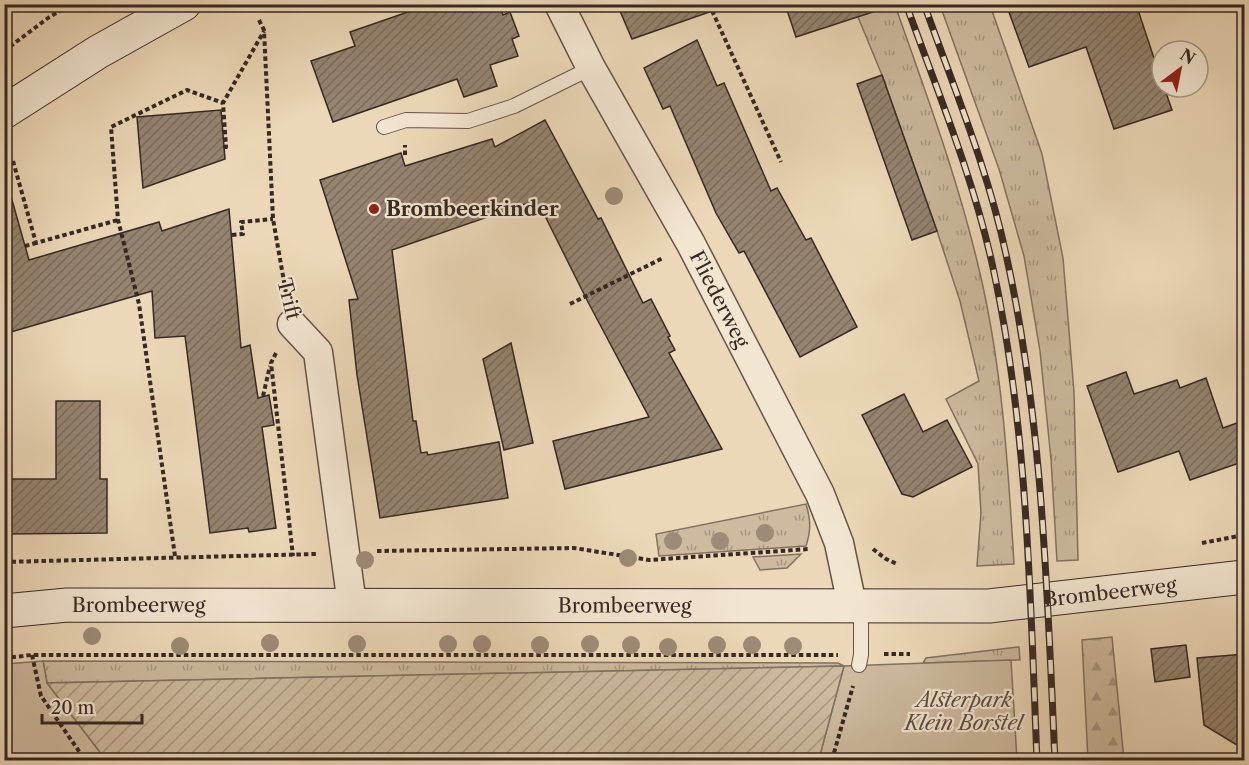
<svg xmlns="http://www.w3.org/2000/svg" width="1249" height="765" font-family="'Libre Caslon Text',serif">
<defs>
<pattern id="grass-tufts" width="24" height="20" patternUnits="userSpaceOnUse" patternTransform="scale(1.5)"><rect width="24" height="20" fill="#cdba9f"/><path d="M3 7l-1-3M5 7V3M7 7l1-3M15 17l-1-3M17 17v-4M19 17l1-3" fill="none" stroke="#a79781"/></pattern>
<pattern id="forest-firs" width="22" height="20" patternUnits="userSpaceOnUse" patternTransform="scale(1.5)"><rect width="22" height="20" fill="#cdba9f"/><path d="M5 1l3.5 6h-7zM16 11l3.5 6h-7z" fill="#a79781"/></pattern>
<pattern id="garden-furrows" width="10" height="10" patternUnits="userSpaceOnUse" patternTransform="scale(1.5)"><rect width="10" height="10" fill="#cdba9f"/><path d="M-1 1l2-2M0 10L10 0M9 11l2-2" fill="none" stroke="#a79781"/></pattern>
<pattern id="building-hatch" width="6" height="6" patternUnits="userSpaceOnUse" patternTransform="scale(1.5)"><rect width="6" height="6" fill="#958470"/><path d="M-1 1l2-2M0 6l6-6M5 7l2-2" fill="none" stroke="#7a6c5c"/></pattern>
</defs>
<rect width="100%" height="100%" fill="#ecd8b8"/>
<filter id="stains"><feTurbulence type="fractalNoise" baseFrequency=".00333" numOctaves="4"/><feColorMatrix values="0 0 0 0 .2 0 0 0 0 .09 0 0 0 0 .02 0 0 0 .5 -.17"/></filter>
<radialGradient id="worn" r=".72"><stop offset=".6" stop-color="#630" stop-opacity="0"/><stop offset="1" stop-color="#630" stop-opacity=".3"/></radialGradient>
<g fill="url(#grass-tufts)" stroke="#827161" stroke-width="1.5">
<path d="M853 5H895C925 91 957 176 978 265 1002 363 1008 464 1014 564L977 566 981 513 978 464 946 399 979 381 960 301 937 231 882 75Z"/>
<polygon points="940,5 990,5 1042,154 1063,258 1074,392 1078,560 1057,561 1051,459 1040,351 1024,256 999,169"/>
<path d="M806 504C811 521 811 530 806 546L659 556 656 534Z"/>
<polygon points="801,554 787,568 760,570 753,557"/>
<polygon points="1019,647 1020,660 923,663 926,658"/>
<polygon points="43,661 838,663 844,666 47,683"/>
</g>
<polygon fill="url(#forest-firs)" stroke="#827161" stroke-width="1.5" points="1112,637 1124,760 1088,760 1082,640"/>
<g fill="#cdba9f" stroke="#827161" stroke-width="1.5">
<polygon points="1011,660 1017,760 809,760 820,755 844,666"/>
<polygon points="43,661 47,683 106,760 5,760 5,664"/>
</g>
<polygon fill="url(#garden-furrows)" stroke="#827161" stroke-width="1.5" points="844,666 820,755 809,760 106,760 47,683"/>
<g fill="url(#building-hatch)" stroke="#362823" stroke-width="1.5">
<polygon points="431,4 499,4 503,15 510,12 519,36 512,39 518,56 490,65 497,86 464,97 457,79 333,122 311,61 355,46 350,32"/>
<polygon points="617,4 717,4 718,9 632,39"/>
<polygon points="785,4 878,4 879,10 796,37"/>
<polygon points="1006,4 1136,4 1162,82 1162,87 1164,87 1172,110 1114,129 1086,47 1029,67"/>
<polygon points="697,40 717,86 724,83 771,191 777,188 806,240 811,238 857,327 800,357 744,251 739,253 716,213 670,106 663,109 644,68"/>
<polygon points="882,75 937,231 912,240 857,84"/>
<polygon points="221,110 225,159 143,188 137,117"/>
<polygon points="545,120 598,219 601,218 643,303 651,299 670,336 668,337 675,350 669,353 722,449 565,489 553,441 649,417 588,302 540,206 529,211 525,204 392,250 413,421 416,421 421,453 427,452 428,455 499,442 508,498 380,518 357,375 349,300 358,299 320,180 401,153 405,166 492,139 495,147"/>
<polygon points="12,200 29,260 159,222 162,231 229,209 241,348 250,345 258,398 269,395 274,425 262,427 276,528 249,532 248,528 210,533 185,336 155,338 152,291 4,334 4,201"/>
<polygon points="511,343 533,443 504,450 483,359"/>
<polygon points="1126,372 1134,394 1177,380 1180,388 1206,378 1223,428 1245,420 1245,461 1190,480 1179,451 1118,472 1087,386"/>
<polygon points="904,394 923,432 947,420 972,467 913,497 902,494 862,415"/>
<polygon points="56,401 100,401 100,479 107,479 107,533 4,534 4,479 56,479"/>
<polygon points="1186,645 1190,677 1155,682 1151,649"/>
<polygon points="1245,654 1245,750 1204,725 1197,658"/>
</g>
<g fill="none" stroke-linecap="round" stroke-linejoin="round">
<defs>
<g id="lane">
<polyline points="384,127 406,120 468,121 514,106 591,68"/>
<polyline points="859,665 861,655 861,605"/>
</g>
<g id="street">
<path id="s1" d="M559 4 591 68 691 244 820 494 839 543 852 605"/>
<polyline points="292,324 318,352 352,605"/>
</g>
<g id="secondary">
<polyline points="4,112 98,52 184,4"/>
<path id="s2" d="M4 611 67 605 989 606 1244 577"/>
</g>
</defs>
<use href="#lane" stroke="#645448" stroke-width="16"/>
<use href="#street" stroke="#645448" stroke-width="31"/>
<use href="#secondary" stroke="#362823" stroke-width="35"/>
<g stroke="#362823" stroke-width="4" stroke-dasharray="4.5 3" stroke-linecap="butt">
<polyline points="709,4 781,162"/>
<polyline points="259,20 264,30 273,219 286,293"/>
<polyline points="4,51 48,18 71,4"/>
<polyline points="224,146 226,147 223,103 264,31"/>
<polyline points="405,155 405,145"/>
<polyline points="13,161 36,243 118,220"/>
<polyline points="232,235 243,234 241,222 273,219"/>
<polyline points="25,246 36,243"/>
<polyline points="570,304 663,258"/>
<polyline points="276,353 271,363 293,556"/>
<polyline points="263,396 270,366"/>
<polyline points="1202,543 1244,535"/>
<polyline points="873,549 886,559 897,564"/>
<polyline points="377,551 574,548 649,560 809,549"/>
<polyline points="175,556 139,304 118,220 111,127 187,90 223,103"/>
<polyline points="4,562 316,554"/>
<polyline points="884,654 910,654"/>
<polyline points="32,655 41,696 85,760"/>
<polyline points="4,658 32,655 838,655"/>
<polyline points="4,677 7,657"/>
<polyline points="832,760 853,686"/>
</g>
<use href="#lane" stroke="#f3e6d1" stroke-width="14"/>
<use href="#street" stroke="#f3e6d1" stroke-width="28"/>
<use href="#secondary" stroke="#f3e6d1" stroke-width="33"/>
<defs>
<g id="rail">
<path d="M906 4C937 90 972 174 992 263 1028 426 1030 595 1037 760"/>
<path d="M924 4C954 88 989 172 1007 259 1043 423 1047 593 1055 760"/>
</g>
</defs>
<use href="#rail" stroke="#362823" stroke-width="7"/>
<use href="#rail" stroke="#f3e6d1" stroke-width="4.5" stroke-dasharray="14" stroke-linecap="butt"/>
</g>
<g fill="#9d8b77">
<circle cx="614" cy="196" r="9"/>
<circle cx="765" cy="533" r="9"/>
<circle cx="673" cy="541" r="9"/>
<circle cx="720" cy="541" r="9"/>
<circle cx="628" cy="558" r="9"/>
<circle cx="365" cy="560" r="9"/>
<circle cx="92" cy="636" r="9"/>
<circle cx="270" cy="643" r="9"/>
<circle cx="357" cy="644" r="9"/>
<circle cx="448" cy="644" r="9"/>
<circle cx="482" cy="644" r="9"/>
<circle cx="590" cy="644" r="9"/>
<circle cx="540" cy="645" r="9"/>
<circle cx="631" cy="645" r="9"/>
<circle cx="717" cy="645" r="9"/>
<circle cx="752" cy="645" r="9"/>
<circle cx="180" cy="646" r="9"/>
<circle cx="793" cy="646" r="9"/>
<circle cx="668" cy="647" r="9"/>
</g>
<circle fill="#8f2418" stroke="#f3e6d1" stroke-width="2" cx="374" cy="209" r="6"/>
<g text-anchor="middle" stroke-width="4.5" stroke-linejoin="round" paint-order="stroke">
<g font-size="20" font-weight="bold" fill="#362823" stroke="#f3e6d1" text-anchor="start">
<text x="386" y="216">Brombeerkinder</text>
</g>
<g font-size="20" fill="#362823" stroke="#f3e6d1">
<text transform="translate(289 299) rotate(76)" y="7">Trift</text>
<text dy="7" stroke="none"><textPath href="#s1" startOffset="336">Fliederweg</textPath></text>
<text dy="7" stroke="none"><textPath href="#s2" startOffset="1107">Brombeerweg</textPath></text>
<text dy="7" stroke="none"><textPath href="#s2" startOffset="135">Brombeerweg</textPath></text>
<text dy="7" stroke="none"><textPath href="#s2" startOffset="621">Brombeerweg</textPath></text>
</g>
<g font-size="20" font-style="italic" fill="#5c4c42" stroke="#f3e6d1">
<text x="964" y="707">Alsterpark<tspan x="964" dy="23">Klein Borstel</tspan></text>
</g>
</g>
<rect width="1249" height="765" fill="none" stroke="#ecd8b8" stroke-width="24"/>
<rect x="6" y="6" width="1237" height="753" fill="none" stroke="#362823" stroke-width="3"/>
<rect x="12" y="12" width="1225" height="741" fill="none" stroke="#362823" stroke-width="1.5"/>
<g transform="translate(1180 69) rotate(32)"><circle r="28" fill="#f3e6d1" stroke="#a79a8b" stroke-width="1.5"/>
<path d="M0-4.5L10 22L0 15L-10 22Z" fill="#8f2418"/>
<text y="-9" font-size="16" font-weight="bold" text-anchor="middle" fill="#362823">N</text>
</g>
<path d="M42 714v9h100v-9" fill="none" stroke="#362823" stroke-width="3"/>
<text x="51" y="714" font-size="18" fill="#362823" stroke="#f3e6d1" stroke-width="4.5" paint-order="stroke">20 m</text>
<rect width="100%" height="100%" filter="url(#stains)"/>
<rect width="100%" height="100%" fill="url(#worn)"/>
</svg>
